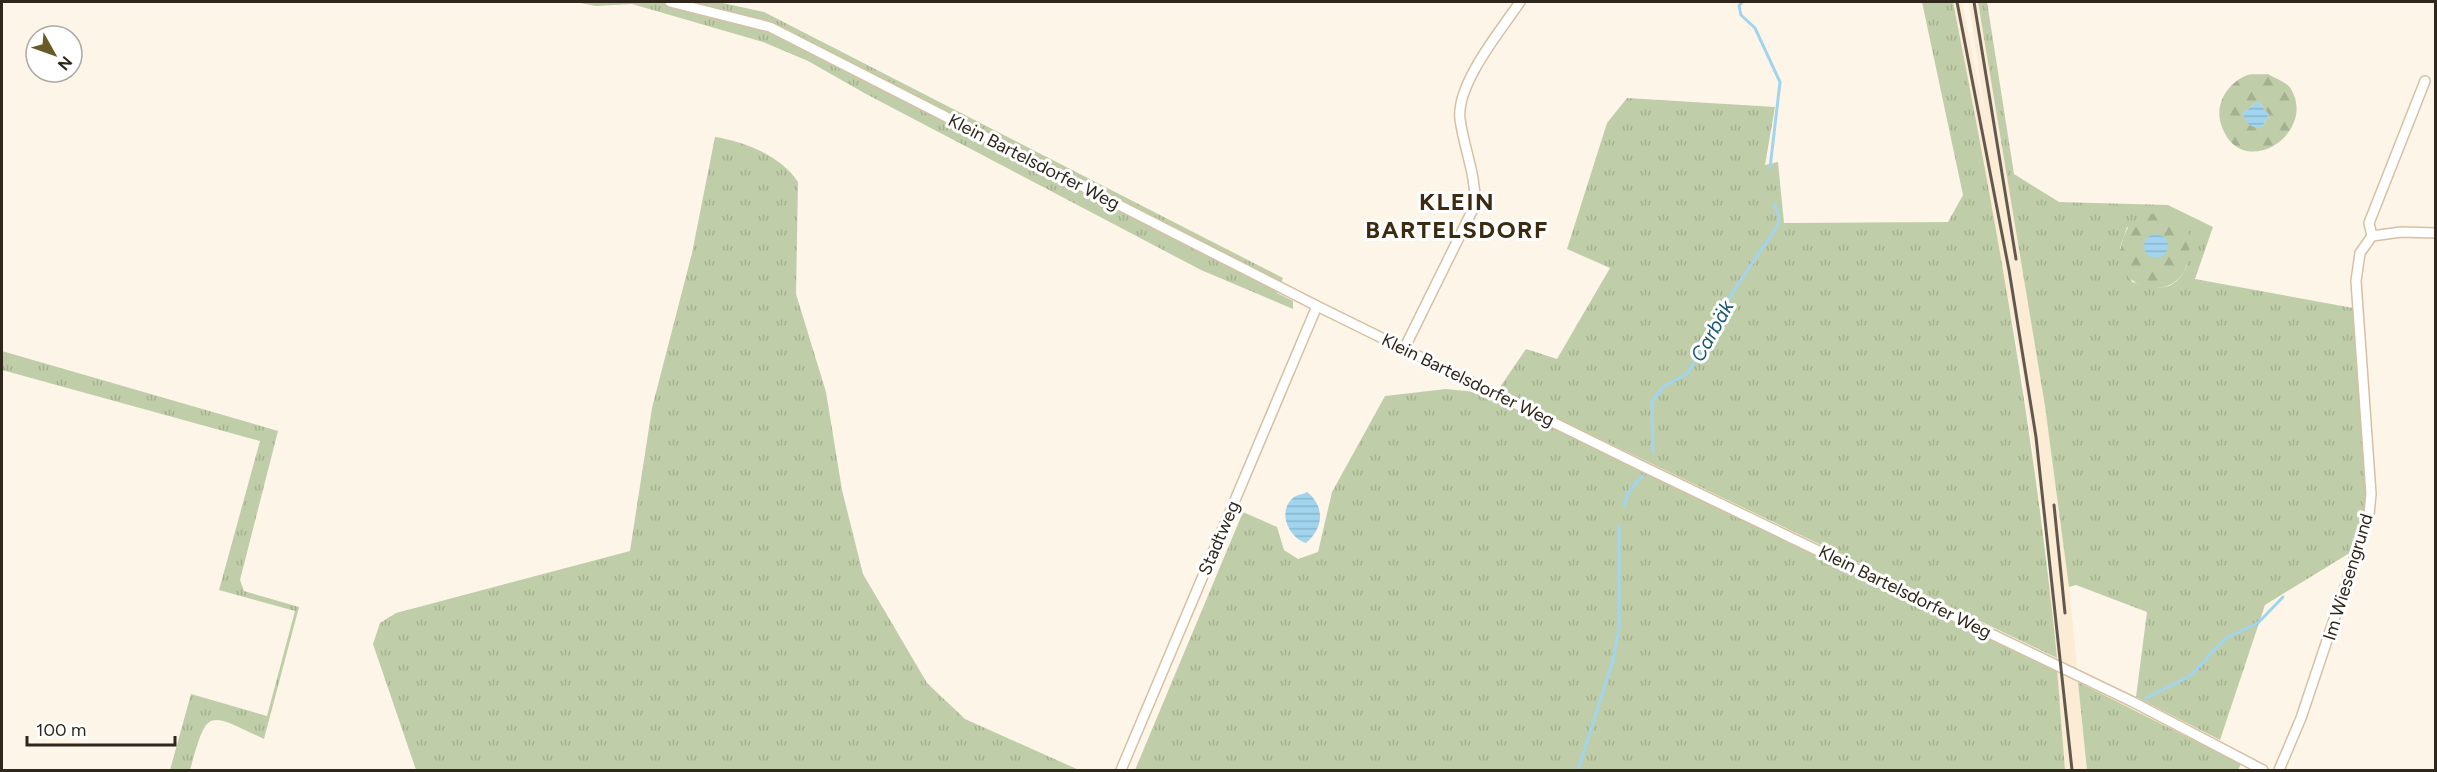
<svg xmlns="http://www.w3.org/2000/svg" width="2437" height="772" font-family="Figtree,sans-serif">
<defs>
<pattern id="grass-tufts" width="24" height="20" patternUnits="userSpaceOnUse" patternTransform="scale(1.5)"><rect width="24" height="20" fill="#bfcea8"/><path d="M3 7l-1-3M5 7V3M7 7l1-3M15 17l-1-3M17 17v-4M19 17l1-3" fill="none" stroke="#a4b190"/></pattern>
<pattern id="forest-firs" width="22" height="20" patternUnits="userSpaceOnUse" patternTransform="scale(1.5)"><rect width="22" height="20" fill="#bfcea8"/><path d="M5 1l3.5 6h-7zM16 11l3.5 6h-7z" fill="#a4b190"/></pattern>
<pattern id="water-rules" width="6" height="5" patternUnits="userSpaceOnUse" patternTransform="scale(1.5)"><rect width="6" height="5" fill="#a1d4ee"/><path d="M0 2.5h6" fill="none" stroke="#8bb6cc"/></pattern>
</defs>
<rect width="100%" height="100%" fill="#fef5e9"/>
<polygon fill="#fcebd5" points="1953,2 1962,2 1986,121 1969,2 1978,2 2045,406 2065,545 2087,770 2065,770 2047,550 2022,371"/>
<g fill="url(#grass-tufts)" fill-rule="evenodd">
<polygon points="575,2 718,2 764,12 1283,278 1277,293 1293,301 1293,309 1201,270 866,94 808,61 763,42 632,4 596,6"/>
<path d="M1922 2H1953C1996 220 2035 437 2057 658L1498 390 1526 349 1557 359 1610 268 1567 249 1607 123 1627 98 1775 107 1765 165 1778 162 1784 223 1948 222 1963 195Z"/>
<path d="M1978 2H1987L2014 174 2059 202 2168 205 2213 227 2195 279 2353 308 2368 493 2355 554H2348L2265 605 2220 740 2136 697 2147 612 2076 585 2069 587 2045 406ZM2127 227 2187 265C2174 294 2159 289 2132 282L2120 248Z"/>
<path d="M715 137C746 142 781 156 798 182L796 294 826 392 842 490 863 574 927 683 965 719 1079 770H416L373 644 380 623 396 613 630 551 652 408 692 253Z"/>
<path d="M2 351 278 431 240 580 244 591 299 607 264 739C206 712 208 707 190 770H170L191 694 267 716 295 611 219 590 260 441 2 370Z"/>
<polygon points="1446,389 1486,393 1749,523 2057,669 2065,770 1135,770 1243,512 1277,527 1284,550 1298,559 1318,552 1332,492 1385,396"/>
<polygon points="2078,682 2241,764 2238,770 2087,770"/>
</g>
<g fill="url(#forest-firs)" fill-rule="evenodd">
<path d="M2268 74C2274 78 2287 82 2291 89 2318 134 2240 184 2221 124 2215 105 2226 85 2245 76 2251 73 2261 75 2268 74ZM2258 101 2269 115 2262 127H2254L2243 113Z"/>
<path d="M2157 212 2177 215C2181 221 2186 228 2189 235 2192 241 2189 251 2188 258 2181 308 2107 290 2122 243 2129 219 2134 220 2157 212Z"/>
</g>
<g fill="url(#water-rules)">
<path d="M2258 101 2269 115 2262 127C2250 128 2246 124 2243 113Z"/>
<circle cx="2156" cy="246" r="12"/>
<path d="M1307 492C1325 506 1324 528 1306 543 1289 538 1276 511 1294 497 1297 495 1304 494 1307 492Z"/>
</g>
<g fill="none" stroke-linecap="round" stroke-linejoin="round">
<g stroke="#a1d4ee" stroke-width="3">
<polyline points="1742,2 1739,6 1741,15 1755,28 1780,82 1770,168"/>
<polyline points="1653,452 1652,402 1663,387 1688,373 1734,290 1778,225 1779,215 1774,204"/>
<polyline points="1624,506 1628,493 1642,476"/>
<polyline points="2146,698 2190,676 2226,638 2258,623 2283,597"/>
<polyline points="1578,770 1613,660 1619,628 1619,526"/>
</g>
<defs>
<g id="minor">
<polyline points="670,2 770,27 1317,306 1644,467 2133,702 2263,770"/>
<polyline points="2372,236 2401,232 2436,233"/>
<path d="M1404 349 1475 205C1476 174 1464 149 1460 119 1456 84 1501 30 1520 2"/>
<polyline points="1121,770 1317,306"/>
<polyline points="2279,770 2301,718 2369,515 2371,494 2356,281 2360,253 2372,236 2369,223 2425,81"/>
</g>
</defs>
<use href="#minor" stroke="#d6c0a3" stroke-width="12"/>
<use href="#minor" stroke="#fff" stroke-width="9"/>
<g stroke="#62594e" stroke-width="3">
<polyline points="1957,2 2009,270 2036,437 2072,770"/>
<polyline points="1974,2 2016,259"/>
<polyline points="2054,505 2065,613"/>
</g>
</g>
<g text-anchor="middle" stroke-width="6" stroke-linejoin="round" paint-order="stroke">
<g font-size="18" fill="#30271c" stroke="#fff">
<text transform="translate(1034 162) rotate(27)" y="6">Klein Bartelsdorfer Weg</text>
<text transform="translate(1468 380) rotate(26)" y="6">Klein Bartelsdorfer Weg</text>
<text transform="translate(1219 538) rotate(-67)" y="6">Stadtweg</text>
<text transform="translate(2348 577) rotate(-73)" y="6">Im Wiesengrund</text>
<text transform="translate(1905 592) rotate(26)" y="6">Klein Bartelsdorfer Weg</text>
</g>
<g font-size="20" font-style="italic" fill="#1b5a75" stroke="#fff">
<text transform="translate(1712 331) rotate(-61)" y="7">Carbäk</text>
</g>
<g font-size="24" font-weight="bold" letter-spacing="1.5" fill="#3c2b11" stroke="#fff">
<text x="1457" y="210">KLEIN<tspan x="1457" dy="28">BARTELSDORF</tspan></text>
</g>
</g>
<rect width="2437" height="772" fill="none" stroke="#30271c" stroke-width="6"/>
<g transform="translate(54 54) rotate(130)"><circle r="28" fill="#ffffff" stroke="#aca9a4" stroke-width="1.5"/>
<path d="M0-4.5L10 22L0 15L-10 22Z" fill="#685b28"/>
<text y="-9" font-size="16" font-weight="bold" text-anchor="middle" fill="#30271c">N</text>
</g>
<path d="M27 736v9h148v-9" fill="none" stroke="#30271c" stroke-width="3"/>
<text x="36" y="736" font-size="18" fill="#30271c" stroke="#ffffff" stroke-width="4.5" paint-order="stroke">100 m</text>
</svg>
